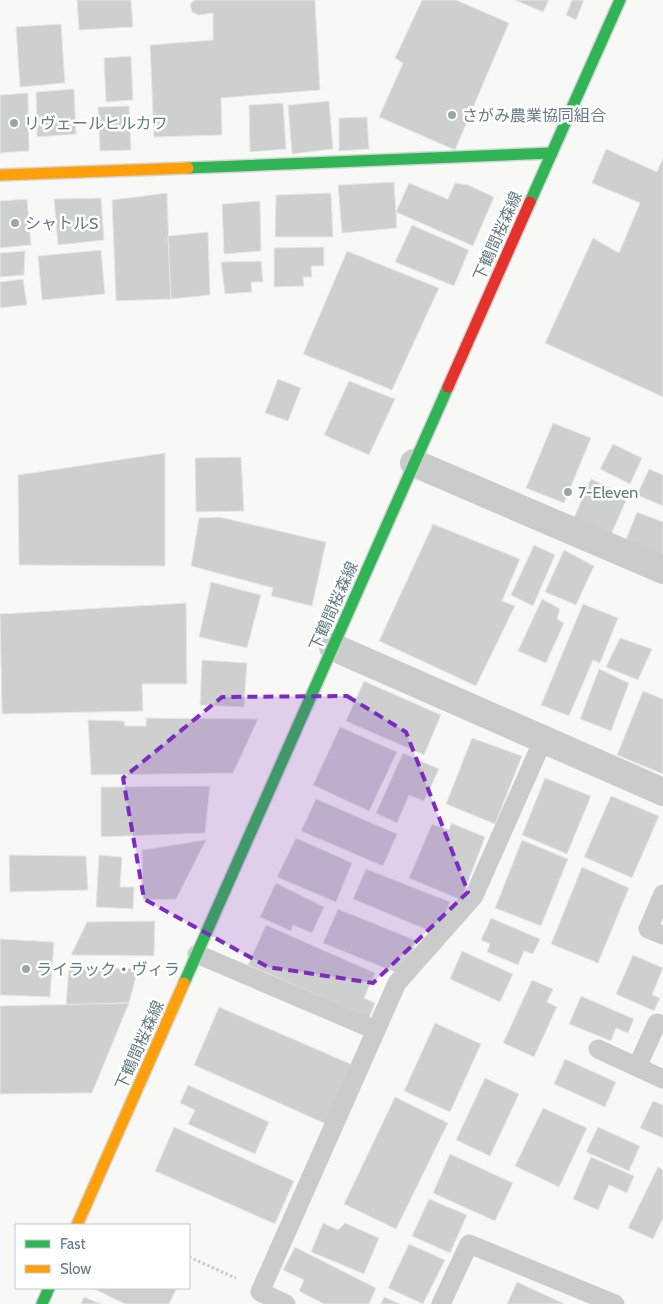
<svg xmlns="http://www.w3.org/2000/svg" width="663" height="1304" font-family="Cabin,'Noto Sans JP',sans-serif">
<rect width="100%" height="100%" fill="#f8f8f7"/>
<g fill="#ced0d0" stroke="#e8e8e6">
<polygon points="77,0 131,0 133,27 79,30"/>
<polygon points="195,0 315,0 320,90 221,98 222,135 154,137 150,45 213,40 213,13 199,15 192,12 190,4"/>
<polygon points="422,0 456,0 509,23 455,150 379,117 403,63 395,58"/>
<polygon points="515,0 549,0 543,12"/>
<polygon points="572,0 584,0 576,20 566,15"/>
<polygon points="61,24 65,83 20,87 16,27"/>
<polygon points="131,56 133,100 106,102 104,58"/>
<polygon points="74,89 76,134 37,137 36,92"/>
<polygon points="28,93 29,151 0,153 0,95"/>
<polygon points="329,101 333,149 292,154 288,105"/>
<polygon points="283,103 286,149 250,152 249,105"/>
<polygon points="129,106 131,150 100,151 98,107"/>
<polygon points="367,117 369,149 339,151 339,118"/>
<polygon points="606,149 657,172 663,158 663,397 545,343 593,238 619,253 640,203 592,183"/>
<polygon points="394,182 397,228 342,233 338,185"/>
<polygon points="409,183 448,199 455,183 468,185 494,197 473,246 396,212"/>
<polygon points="167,193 171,299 116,301 112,200"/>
<polygon points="331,193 333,237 275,237 276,195"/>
<polygon points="101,198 104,240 58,245 54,199"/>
<polygon points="27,199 31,245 0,248 0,201"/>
<polygon points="260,201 261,251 224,254 222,204"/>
<polygon points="412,225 469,250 454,286 395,262"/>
<polygon points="208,232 210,295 171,299 168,236"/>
<polygon points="324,247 324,266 311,266 312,277 303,277 304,286 274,287 274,248"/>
<polygon points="101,250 105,294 42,300 38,256"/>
<polygon points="25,251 24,275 0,277 0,253"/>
<polygon points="347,251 439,288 392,390 303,354"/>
<polygon points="261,261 263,282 251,282 252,292 225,294 221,262"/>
<polygon points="23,279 27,305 0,308 0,282"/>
<polygon points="278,379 301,388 288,421 265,413"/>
<polygon points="349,381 395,399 369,455 324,435"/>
<polygon points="553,423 591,438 564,503 526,488"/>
<polygon points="613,444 642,458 630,484 600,469"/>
<polygon points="165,453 165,566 19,565 18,475"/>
<polygon points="241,457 244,511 196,512 195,458"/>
<polygon points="649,469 663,475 663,506 637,495"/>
<polygon points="591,479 628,496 610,537 573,520"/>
<polygon points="637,512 663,522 663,558 625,542"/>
<polygon points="220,517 326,542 312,606 271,596 273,588 191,566 199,518"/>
<polygon points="433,524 520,559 502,601 515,606 476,686 379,641"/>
<polygon points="534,545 555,555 533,606 511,595"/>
<polygon points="564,550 594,566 576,605 545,592"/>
<polygon points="211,582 261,595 247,648 199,637"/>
<polygon points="542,599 560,609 557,619 564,623 546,663 518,651"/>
<polygon points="186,603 187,684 142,684 143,711 2,714 0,614"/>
<polygon points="583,604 618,618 600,663 593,660 569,716 541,705"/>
<polygon points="620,638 652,649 638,680 606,667"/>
<polygon points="202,660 247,663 244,707 200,705"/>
<polygon points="599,669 629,683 611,731 580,719"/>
<polygon points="364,681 441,715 424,755 346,721"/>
<polygon points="643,691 663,699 663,774 617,755"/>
<polygon points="146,718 258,719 233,773 91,775 88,720 124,721 125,726 146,726"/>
<polygon points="340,727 397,752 369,811 313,785"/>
<polygon points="472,738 522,756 495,824 446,804"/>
<polygon points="403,753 439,769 424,801 409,795 397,823 376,813"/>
<polygon points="545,778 591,796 567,854 522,835"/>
<polygon points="210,786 205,833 101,837 101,787"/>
<polygon points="611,796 659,816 632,878 584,857"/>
<polygon points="316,799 397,834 383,866 301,831"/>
<polygon points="451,823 485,837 461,900 409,878 432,824 449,830"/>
<polygon points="296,838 352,863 336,902 277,877"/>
<polygon points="206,840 176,899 143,900 142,850"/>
<polygon points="522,840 568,859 541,926 495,908"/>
<polygon points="9,855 86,856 88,890 10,892"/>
<polygon points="99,855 122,857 120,887 134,887 133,909 96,907"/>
<polygon points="582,867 629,888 598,963 551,944"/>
<polygon points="366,869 450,902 437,934 353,899"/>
<polygon points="276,883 324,907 312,933 293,925 291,931 260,917"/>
<polygon points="338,909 417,941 402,975 323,943"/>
<polygon points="491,918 540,939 533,954 524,951 518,965 487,952 490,944 481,940"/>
<polygon points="155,921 154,956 71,955 87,922"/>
<polygon points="266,925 375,973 364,998 375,1003 369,1018 248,965"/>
<polygon points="0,939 54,942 50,997 0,995"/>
<polygon points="462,951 513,974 500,1002 450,979"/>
<polygon points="633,955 663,968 652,995 660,998 654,1011 616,994"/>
<polygon points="69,966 138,969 129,1003 66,1005"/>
<polygon points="532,980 553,989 547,1002 557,1007 534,1057 503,1043"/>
<polygon points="581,996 634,1019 628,1033 616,1028 611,1041 569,1024"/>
<polygon points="129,1003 92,1093 0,1094 0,1006"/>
<polygon points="219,1007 353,1065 326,1124 194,1065"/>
<polygon points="435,1023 481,1044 450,1112 404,1091"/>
<polygon points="565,1059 616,1082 605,1107 554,1084"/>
<polygon points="485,1078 519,1094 490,1156 456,1140"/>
<polygon points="188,1085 269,1122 255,1154 188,1124 195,1110 180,1103"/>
<polygon points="395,1097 448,1123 396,1229 344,1204"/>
<polygon points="653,1101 663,1105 663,1138 640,1128"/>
<polygon points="543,1108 587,1128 559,1187 515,1166"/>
<polygon points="174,1127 294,1181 275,1224 155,1171"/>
<polygon points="598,1127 640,1146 629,1171 586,1152"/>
<polygon points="450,1154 513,1183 495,1221 433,1193"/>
<polygon points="591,1157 634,1176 627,1193 609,1185 598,1210 573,1199"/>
<polygon points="658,1167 663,1170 663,1218 653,1239 628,1228"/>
<polygon points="429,1199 467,1215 450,1253 412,1236"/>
<polygon points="323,1223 338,1230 345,1223 379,1238 364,1274 311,1252"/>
<polygon points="409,1244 445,1260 423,1304 388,1288"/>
<polygon points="295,1247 376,1288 369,1304 324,1304 299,1291 304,1280 283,1270"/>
<polygon points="517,1282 565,1304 507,1304"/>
<polygon points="92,1288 177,1288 169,1304 125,1304"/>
<polygon points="84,1297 101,1304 81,1304"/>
<polygon points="384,1297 400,1304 381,1304"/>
</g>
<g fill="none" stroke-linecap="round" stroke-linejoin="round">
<defs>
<g id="fast">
<polyline points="188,168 552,153"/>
<polyline points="530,202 620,0"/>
<polyline points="184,983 448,387"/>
<polyline points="42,1304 49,1288"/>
</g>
<g id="slow">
<polyline points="0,175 188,168"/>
<polyline points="77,1225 184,983"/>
</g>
<polyline id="jam" points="448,387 530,202"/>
</defs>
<use href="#fast" stroke="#d4d5d5" stroke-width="14"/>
<use href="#slow" stroke="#d4d5d5" stroke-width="14"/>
<use href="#jam" stroke="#d4d5d5" stroke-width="14"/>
<polyline stroke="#c8caca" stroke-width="3" stroke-dasharray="2.5 2.5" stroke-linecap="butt" points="189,1257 236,1278"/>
<g stroke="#cacccc" stroke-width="19">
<polyline points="663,894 648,929 663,935"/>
<polyline points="197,954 375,1030"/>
<polyline points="598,1049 663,1079"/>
<polyline points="637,1067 657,1023"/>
<polyline points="286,1304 260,1292 397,983 474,896 543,740"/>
<polyline points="441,1304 469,1244 615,1304"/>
</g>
<g stroke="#cacccc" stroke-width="28">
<polyline points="414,463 663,570"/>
<polyline points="333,647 663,792"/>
</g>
<use href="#fast" stroke="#30b455" stroke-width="11"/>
<use href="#slow" stroke="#ff9f0a" stroke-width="11"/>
<use href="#jam" stroke="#e5322d" stroke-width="11"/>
</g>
<path fill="#7b2cbf" fill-opacity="0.2" stroke="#7b2cbf" stroke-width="4" stroke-dasharray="10 6" stroke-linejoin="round" d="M347 696 406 732 468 892 373 983 268 967 144 899 123 778 222 697Z"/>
<g fill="#98a6aa" stroke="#fff" stroke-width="2">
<circle cx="452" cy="115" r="5"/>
<circle cx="14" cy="123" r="5"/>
<circle cx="15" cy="223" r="5"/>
<circle cx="568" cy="492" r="5"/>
<circle cx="26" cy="969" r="5"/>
</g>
<g text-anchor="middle" stroke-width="5" stroke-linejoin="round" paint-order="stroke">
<g font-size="16" fill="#647a81" stroke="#fff" text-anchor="start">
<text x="462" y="121">さがみ農業協同組合</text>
<text x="24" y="129">リヴェールヒルカワ</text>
<text x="25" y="229">シャトルS</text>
<text x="578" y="498">7-Eleven</text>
<text x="36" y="975">ライラック・ヴィラ</text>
</g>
<g font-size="16" fill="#647a81" stroke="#fff">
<text transform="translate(497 236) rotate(-66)" y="6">下鶴間桜森線</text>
<text transform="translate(333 606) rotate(-66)" y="6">下鶴間桜森線</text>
<text transform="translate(139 1045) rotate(-66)" y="6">下鶴間桜森線</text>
</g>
</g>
<rect x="15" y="1224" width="175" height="65" fill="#ffffff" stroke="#c1cacd"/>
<rect x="25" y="1240" width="25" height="8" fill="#30b455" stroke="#c1cacd"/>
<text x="60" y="1249" font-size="15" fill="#647a81">Fast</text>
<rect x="25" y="1265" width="25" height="8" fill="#ff9f0a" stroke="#c1cacd"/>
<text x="60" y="1274" font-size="15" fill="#647a81">Slow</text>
</svg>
